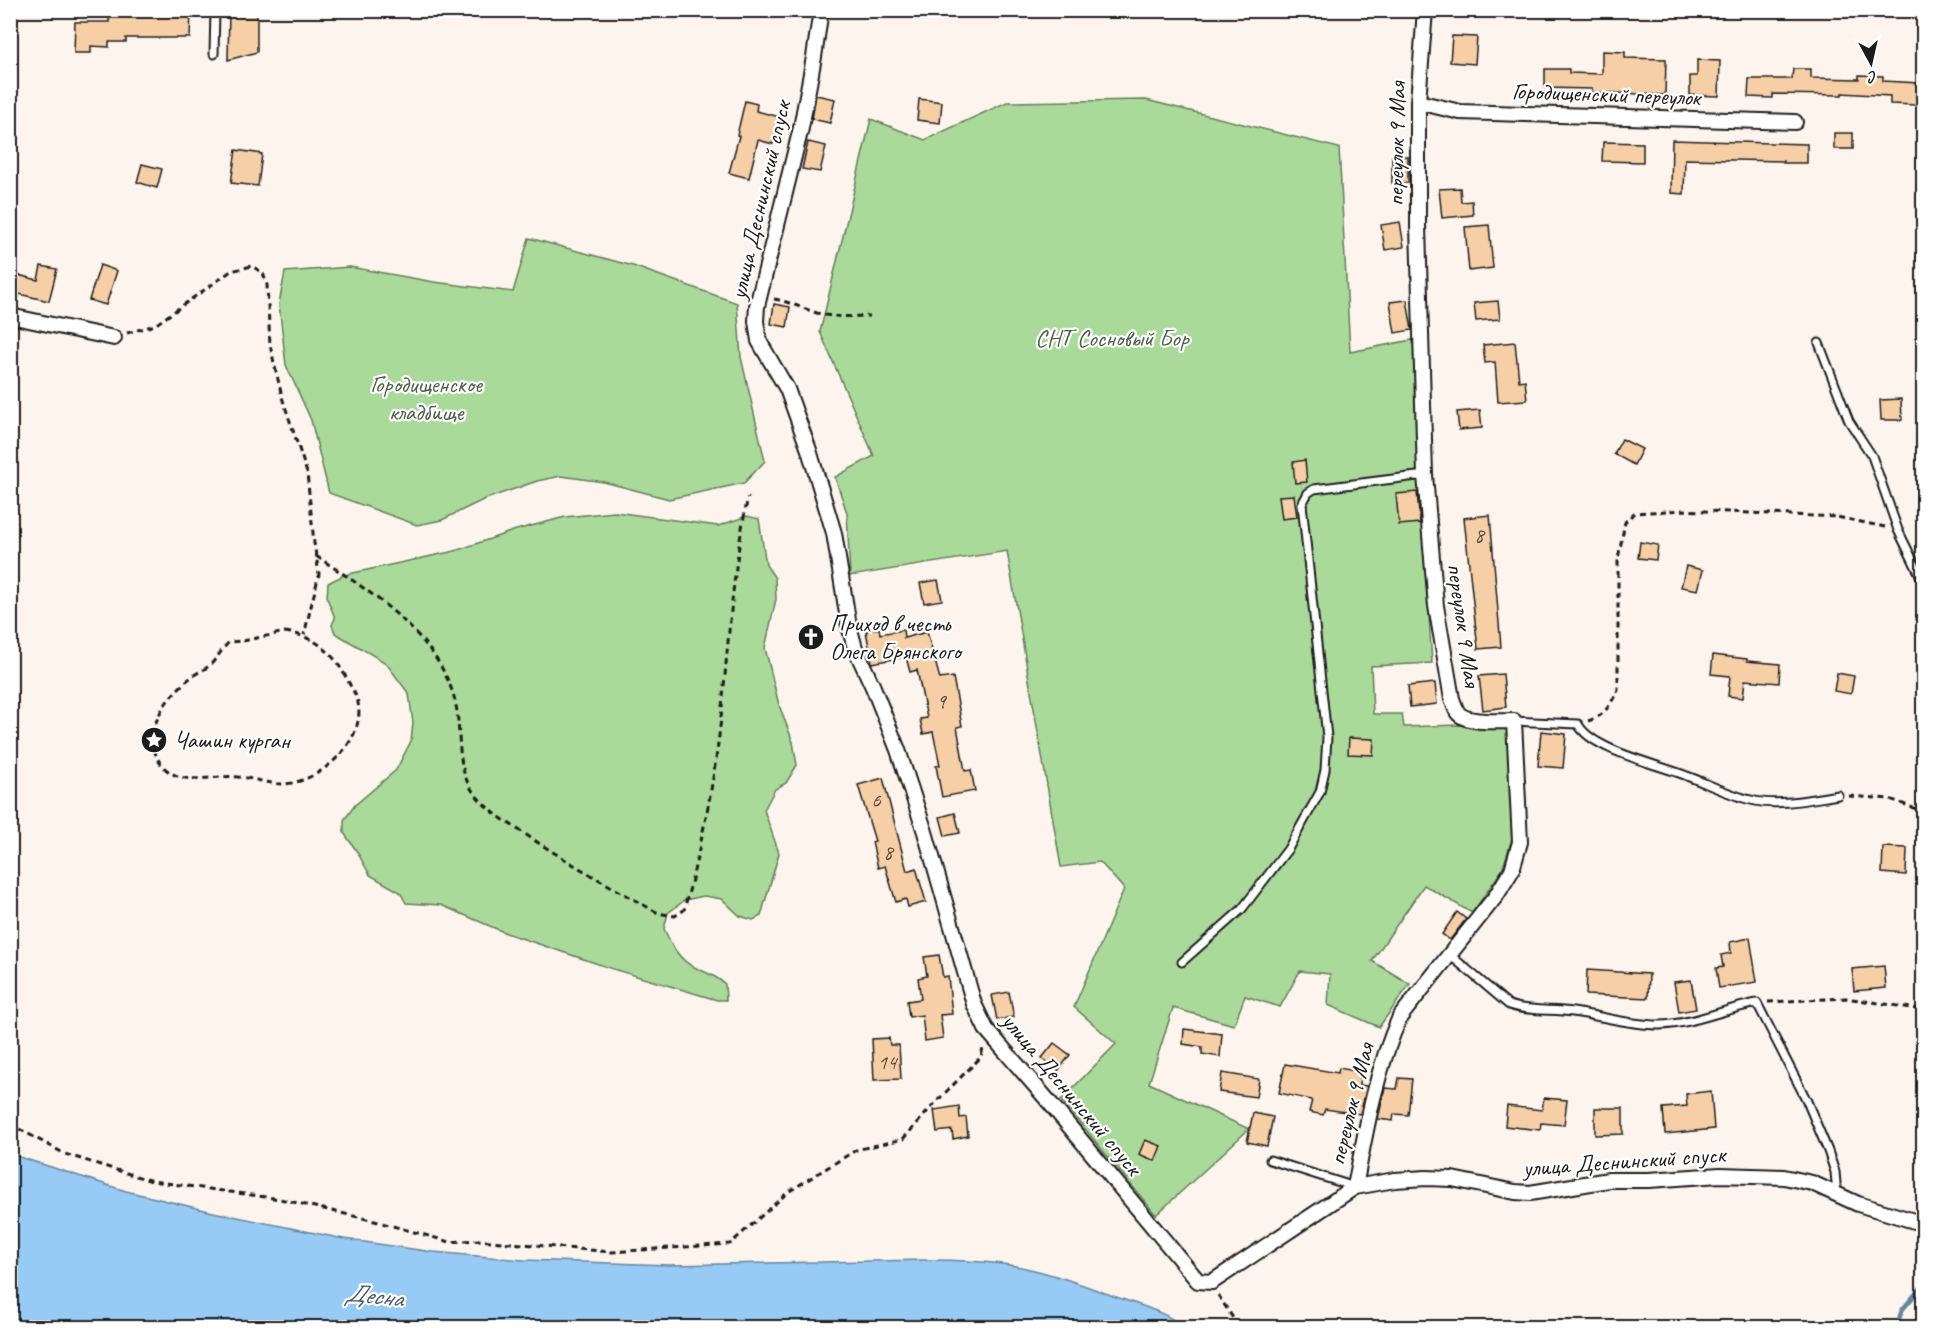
<svg xmlns="http://www.w3.org/2000/svg" width="1934" height="1338" font-family="Caveat,sans-serif">
<rect width="100%" height="100%" fill="#fdf5ed"/>
<filter id="ink" filterUnits="userSpaceOnUse"><feTurbulence type="fractalNoise" baseFrequency=".0167" numOctaves="2"/><feDisplacementMap in="SourceGraphic" scale="12" xChannelSelector="R" yChannelSelector="G"/><feConvolveMatrix kernelMatrix="1 2 1 2 8 2 1 2 1" color-interpolation-filters="sRGB"/></filter>
<g filter="url(#ink)">
<g fill="#aada9a" stroke="#637b5b" stroke-width="1.5">
<polygon points="1146,100 1339,148 1350,352 1417,339 1416,414 1432,663 1371,666 1373,714 1402,714 1404,727 1459,725 1507,729 1513,740 1512,839 1502,870 1472,913 1424,885 1372,961 1410,984 1379,1027 1328,1005 1330,974 1300,971 1280,1007 1245,996 1234,1025 1173,1008 1149,1083 1249,1129 1156,1215 1061,1100 1116,1044 1074,1007 1124,889 1100,862 1061,867 1007,551 850,576 847,513 835,477 874,456 820,332 871,119 925,140 1007,102"/>
<polygon points="529,238 633,266 737,303 741,357 765,461 744,483 669,499 604,482 561,476 537,481 483,500 442,520 417,525 329,493 311,420 286,365 279,304 285,272 350,267 434,282 513,292"/>
<path d="M615 512 718 526 747 516 759 519 766 565 775 578 776 599 765 648 779 705 793 742 797 765 786 783 775 789 764 810 779 853 761 916 753 920 740 916 722 899 704 896 685 900 668 913 664 929C671 944 679 961 696 968 709 974 715 975 725 984L726 1000H717L613 969 506 933 441 905 406 903 400 892 370 875 356 850 344 833V820L355 805 396 770 411 741 413 723 409 694 386 663 335 633 332 625 335 618 327 598 328 583 344 575 455 551 516 530 565 517Z"/>
</g>
<path fill="#97cbf5" stroke="#66859e" stroke-width="1.5" d="M10 1154 126 1191 213 1212 344 1239 433 1252 524 1260 669 1265 926 1260C954 1260 982 1261 1009 1265 1049 1271 1087 1287 1125 1300 1144 1307 1168 1313 1183 1327H11Z"/>
<g fill="none" stroke-linecap="round" stroke-linejoin="round">
<polyline stroke="#66859e" stroke-width="4.5" points="1896,1328 1902,1310 1924,1284"/>
</g>
<g fill="#f7cfa6" stroke="#1c1c1c" stroke-width="1.5">
<polygon points="142,10 191,10 190,38 126,38 126,42 109,42 109,47 91,46 91,53 74,53 75,22 109,22 109,15 142,15"/>
<polygon points="229,10 257,10 257,52 228,60"/>
<polygon points="1452,36 1477,37 1475,64 1450,62"/>
<polygon points="1602,51 1625,52 1625,58 1666,59 1665,95 1592,92 1592,89 1545,88 1545,69 1569,69 1569,73 1602,74"/>
<polygon points="1697,60 1720,61 1719,96 1690,95 1690,76 1697,76"/>
<polygon points="1793,69 1811,69 1811,78 1859,79 1859,75 1883,76 1883,81 1919,83 1917,105 1890,104 1890,96 1842,93 1842,95 1773,94 1773,98 1748,97 1749,79 1792,79"/>
<polygon points="816,95 835,99 830,123 812,119"/>
<polygon points="919,99 942,102 940,123 917,120"/>
<polygon points="745,101 757,104 756,111 780,117 773,144 758,140 749,178 729,173 739,136 737,135"/>
<rect x="1834" y="133" width="19" height="16"/>
<polygon points="1672,140 1807,144 1807,163 1783,163 1783,161 1685,159 1684,194 1671,193"/>
<polygon points="808,142 826,146 820,172 802,169"/>
<polygon points="1603,142 1643,143 1643,162 1602,161"/>
<polygon points="236,150 262,154 258,186 231,183"/>
<rect x="1392" y="156" width="16" height="27"/>
<polygon points="142,164 162,169 157,188 137,182"/>
<polygon points="1460,188 1461,202 1472,201 1473,215 1442,218 1439,189"/>
<polygon points="1400,222 1404,247 1385,250 1381,225"/>
<polygon points="1489,225 1493,268 1469,271 1465,227"/>
<polygon points="100,265 117,271 106,305 89,300"/>
<polygon points="41,266 57,269 49,301 10,292 10,273 38,280"/>
<polygon points="1407,300 1412,330 1395,333 1390,302"/>
<polygon points="1498,301 1500,319 1476,321 1474,303"/>
<polygon points="774,304 790,307 787,327 771,324"/>
<polygon points="1515,342 1519,381 1525,380 1527,400 1498,402 1495,362 1485,363 1483,345"/>
<polygon points="1901,399 1902,420 1881,420 1880,400"/>
<polygon points="1480,410 1482,428 1459,430 1457,412"/>
<polygon points="1622,439 1642,449 1634,465 1614,454"/>
<polygon points="1305,460 1307,482 1295,483 1293,462"/>
<polygon points="1417,492 1420,523 1399,525 1396,494"/>
<polygon points="1294,495 1297,517 1282,519 1279,496"/>
<polygon points="1490,515 1501,647 1478,649 1464,518"/>
<polygon points="1640,542 1658,545 1656,560 1638,558"/>
<polygon points="1686,566 1703,570 1698,590 1681,587"/>
<polygon points="938,580 942,600 924,603 920,583"/>
<polygon points="879,628 880,634 903,630 904,638 927,632 940,679 953,677 962,726 957,727 965,771 971,770 975,791 942,797 936,766 940,765 933,732 923,734 920,719 927,718 917,670 910,672 906,657 872,663 866,631"/>
<polygon points="1713,655 1747,659 1747,661 1780,664 1779,683 1745,680 1743,698 1728,696 1730,676 1711,674"/>
<polygon points="1837,673 1854,676 1851,694 1834,691"/>
<polygon points="1503,674 1506,707 1483,710 1479,676"/>
<polygon points="1435,683 1437,704 1410,707 1408,686"/>
<polygon points="1541,731 1566,734 1563,768 1538,766"/>
<polygon points="1349,738 1374,739 1373,755 1348,754"/>
<polygon points="883,778 907,871 916,868 926,902 908,907 906,899 896,902 885,866 878,868 872,842 875,841 858,785"/>
<polygon points="955,813 960,833 945,836 940,817"/>
<polygon points="1883,847 1907,848 1906,875 1882,873"/>
<polygon points="1457,912 1466,919 1450,940 1442,934"/>
<polygon points="1750,938 1757,982 1719,988 1716,968 1723,967 1721,955 1731,953 1730,942"/>
<polygon points="939,955 943,977 948,976 952,1014 940,1015 943,1038 925,1041 922,1015 909,1017 907,1001 921,999 918,978 927,976 924,957"/>
<polygon points="1884,966 1886,988 1854,991 1852,969"/>
<polygon points="1587,970 1649,974 1648,998 1586,995"/>
<polygon points="1691,980 1696,1009 1679,1012 1674,982"/>
<polygon points="1009,992 1014,1017 997,1020 992,995"/>
<polygon points="1184,1029 1222,1034 1220,1057 1202,1054 1202,1047 1183,1044"/>
<polygon points="889,1038 890,1045 899,1045 901,1079 874,1080 872,1039"/>
<polygon points="1054,1043 1070,1055 1058,1071 1042,1058"/>
<polygon points="1285,1064 1338,1073 1339,1068 1361,1072 1359,1085 1367,1086 1360,1114 1325,1109 1323,1115 1309,1112 1312,1100 1279,1093"/>
<polygon points="1222,1073 1259,1079 1256,1097 1219,1092"/>
<polygon points="1399,1078 1412,1079 1408,1115 1394,1114 1393,1121 1378,1119 1385,1088 1397,1089"/>
<polygon points="1711,1091 1714,1129 1665,1134 1663,1108 1687,1106 1686,1094"/>
<polygon points="1544,1098 1567,1100 1564,1125 1541,1123 1540,1130 1505,1126 1507,1106 1542,1110"/>
<polygon points="959,1106 960,1118 966,1117 968,1136 953,1139 952,1130 937,1132 934,1110"/>
<polygon points="1595,1108 1623,1108 1623,1134 1595,1135"/>
<polygon points="1253,1113 1273,1117 1267,1146 1247,1142"/>
<polygon points="1145,1140 1161,1146 1155,1161 1139,1154"/>
</g>
<g fill="none" stroke-linecap="round" stroke-linejoin="round">
<defs>
<g id="lane">
<polyline points="214,54 215,10"/>
<polyline points="1819,343 1849,421 1872,456 1898,530 1924,583"/>
<path d="M1514 721 1578 724C1591 750 1660 765 1687 776 1708 784 1730 795 1751 800 1779 807 1811 799 1838 795"/>
<path d="M1450 955 1509 1005C1529 1012 1552 1009 1573 1012 1602 1016 1629 1025 1659 1025 1694 1024 1724 1009 1757 1003L1806 1099 1828 1151 1835 1172 1837 1195"/>
<polyline points="1182,962 1242,909 1288,849 1320,792 1325,770 1327,737 1302,504 1308,493 1314,489 1425,475"/>
<polyline points="1270,1160 1355,1187"/>
</g>
<g id="street">
<polyline points="821,10 814,57 801,128 757,306 756,321 759,341 787,389 809,450 834,533 849,626 855,648 873,687 898,750 925,832 974,1004 986,1029 1045,1097 1198,1281 1212,1282 1355,1187 1395,1180 1426,1178 1452,1179 1515,1192 1530,1193 1609,1180 1649,1180 1720,1175 1784,1177 1812,1183 1858,1204 1914,1221 1924,1222"/>
<polyline points="1418,102 1460,112 1795,122"/>
<polyline points="10,316 114,338"/>
<path d="M1355 1187C1366 1129 1376 1070 1400 1017L1496 896 1512 870 1520 842 1514 721C1500 721 1467 724 1458 713 1455 709 1454 703 1452 699L1436 606 1425 475 1418 226V102L1425 10"/>
</g>
</defs>
<use href="#lane" stroke="#1c1c1c" stroke-width="11"/>
<use href="#street" stroke="#1c1c1c" stroke-width="18"/>
<g stroke="#1c1c1c" stroke-width="3" stroke-dasharray="6 4.5" stroke-linecap="butt">
<path d="M774 299C791 302 805 310 821 314 837 318 853 316 870 316"/>
<polyline points="127,333 155,325 231,271 252,266 263,273 267,285 270,345 282,397 307,473 314,543 319,574 304,635"/>
<path d="M316 556C370 591 439 636 455 701 462 730 455 765 472 790 488 812 506 821 528 836 570 864 614 888 658 913L675 916 684 910C702 843 716 775 722 707 729 636 733 566 748 497"/>
<path d="M285 632C318 637 334 653 349 683 352 689 357 696 358 703 366 742 319 783 283 784 268 784 253 778 238 777 211 774 181 789 161 764 153 754 152 739 155 726 160 706 178 687 193 676 198 672 204 670 209 666 216 660 222 649 229 642L243 641Z"/>
<path d="M1588 721C1605 716 1610 705 1618 690V559L1625 522 1634 513 1683 510 1837 517 1885 527"/>
<polyline points="1849,796 1890,799 1924,812"/>
<polyline points="1768,1002 1846,998 1924,1010"/>
<polyline points="10,1124 65,1154 152,1181 280,1199 371,1220 450,1242 479,1240 611,1252 730,1244 788,1192 856,1150 903,1139 938,1100 981,1057 983,1048"/>
<polyline points="1218,1295 1235,1321 1241,1328"/>
</g>
<use href="#lane" stroke="#fff" stroke-width="7"/>
<use href="#street" stroke="#fff" stroke-width="14"/>
</g>
</g>
<defs>
<symbol id="church-disc" viewBox="-11 -11 22 22"><circle r="9.5" fill="#1c1c1c" stroke="#fff"/><path d="M-1.2-6h2.4v3.5h3.3v2.4h-3.3V6h-2.4V-.1h-3.3v-2.4h3.3Z" fill="#fff"/></symbol>
<symbol id="sight-disc" viewBox="-11 -11 22 22"><circle r="9.5" fill="#1c1c1c" stroke="#fff"/><path d="M0-6L1.8-2.2L6-1.7L2.9 1.2L3.7 5.4L0 3.3L-3.7 5.4L-2.9 1.2L-6-1.7L-1.8-2.2Z" fill="#fff"/></symbol>
</defs>
<g fill-rule="evenodd">
<use href="#church-disc" x="796" y="622" width="30" height="30"/>
<use href="#sight-disc" x="139" y="725" width="30" height="30"/>
</g>
<g text-anchor="middle" stroke-width="4.5" stroke-linejoin="round" paint-order="stroke">
<g font-size="21" fill="#53493e">
<text x="1479" y="542">8</text>
<text x="941" y="708">9</text>
<text x="876" y="807">6</text>
<text x="888" y="859">8</text>
<text x="887" y="1069">14</text>
</g>
<g font-size="24" fill="#1c1c1c" stroke="#fff">
<text transform="translate(1606 94) rotate(2)" y="8">Городищенский переулок</text>
<text transform="translate(1396 144) rotate(-89)" y="8">переулок 9 Мая</text>
<text transform="translate(760 200) rotate(-77)" y="8">улица Деснинский спуск</text>
<text transform="translate(1464 625) rotate(82)" y="8">переулок 9 Мая</text>
<text transform="translate(1072 1094) rotate(50)" y="8">улица Деснинский спуск</text>
<text transform="translate(1351 1104) rotate(-76)" y="8">переулок 9 Мая</text>
<text transform="translate(1624 1161) rotate(-4)" y="8">улица Деснинский спуск</text>
</g>
<g font-size="24" fill="#4e5e48" stroke="#fff">
<text x="1112" y="346">СНТ Сосновый Бор</text>
<text x="426" y="392">Городищенское<tspan x="426" dy="28">кладбище</tspan></text>
</g>
<g font-size="24" fill="#1c1c1c" stroke="#fff" text-anchor="start">
<text x="830" y="631">Приход в честь<tspan x="830" dy="28">Олега Брянского</tspan></text>
<text x="174" y="748">Чашин курган</text>
</g>
<g font-size="26" font-style="italic" fill="#475968" stroke="#fff">
<text transform="translate(374 1295) rotate(6)" y="9">Десна</text>
</g>
</g>
<rect width="1934" height="1338" fill="none" stroke="#fff" stroke-width="36"/>
<rect x="18" y="18" width="1898" height="1302" fill="none" stroke="#1c1c1c" stroke-width="2" filter="url(#ink)"/>
<g transform="translate(1871 63) rotate(172)" stroke="#ffffff" stroke-width="4.5" paint-order="stroke">
<path d="M0-4.5L10 22L0 15L-10 22Z" fill="#1c1c1c"/>
<text y="-9" font-size="16" font-weight="bold" text-anchor="middle" fill="#1c1c1c">С</text>
</g>
</svg>
